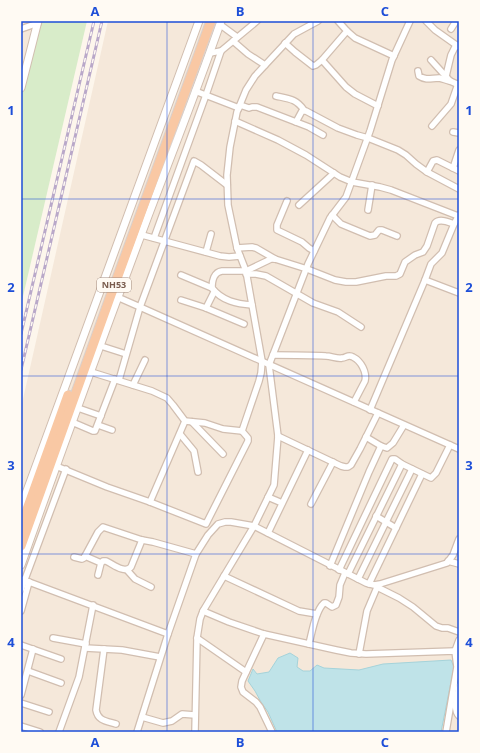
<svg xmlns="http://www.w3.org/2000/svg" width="480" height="753" font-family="'Open Sans',sans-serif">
<rect width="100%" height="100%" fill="#fdf6ec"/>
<g fill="#f5e8da">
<polygon points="21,21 36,21 21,81"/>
<polygon points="108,21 459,21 459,732 21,732 21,408"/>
</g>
<polygon fill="#d8ecc9" points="38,21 87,21 21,305 21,88"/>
<polygon fill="#bfe3e8" stroke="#a5d3da" points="290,653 298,658 297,667 303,671 310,671 317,665 324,668 359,670 383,664 451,660 454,667 441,732 277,732 268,712 261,702 255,691 248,681 253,669 257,674 269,672 278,658"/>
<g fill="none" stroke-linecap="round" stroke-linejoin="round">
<defs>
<g id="minor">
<polyline points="338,21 347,31 322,60 346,87 355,94 378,106"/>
<polyline points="426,21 435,30 459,47"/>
<polyline points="222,26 237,37"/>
<polyline points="21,29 38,23"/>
<polyline points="451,29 456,21"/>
<polyline points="347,31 355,38 394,56"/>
<polyline points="233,41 248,54 265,65"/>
<polyline points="285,43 295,52 313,66 316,65 322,60"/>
<polyline points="210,53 221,51 257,21"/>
<polyline points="431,60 450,81 459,85"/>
<path d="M418 71 419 76C427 81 431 78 439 78 443 79 446 80 450 81"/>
<polyline points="446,76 451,55 456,45"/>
<polyline points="195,91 239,108"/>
<path d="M276 96C290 99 296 99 304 110"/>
<polyline points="240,105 249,108 252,107 257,107 296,122 302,111 306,111 338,128 357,135 368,138 398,150 406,155 416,164 427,172 459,189"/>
<polyline points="235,121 278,140 306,155 340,177 352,182 380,187 391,190 458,216"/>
<polyline points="296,122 309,127 323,135"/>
<polyline points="432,126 451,104 458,84"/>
<polyline points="453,132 459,133"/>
<polyline points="453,168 459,150"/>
<polyline points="427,172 433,161 437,160 459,171"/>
<polyline points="287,201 277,225 277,230 302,242 309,248 314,251"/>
<polyline points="299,205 334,173"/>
<polyline points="368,210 372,185"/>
<polyline points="332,215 341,224 370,236 375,235 379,230 382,230 397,236"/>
<polyline points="142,235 220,256 229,257 240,256"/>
<polyline points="154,238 206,95 221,51"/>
<polyline points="237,248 252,247 256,248 275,259"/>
<polyline points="206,252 211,234"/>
<polyline points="246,274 256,274 266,276 313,303 338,312 361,327"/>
<polyline points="181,275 212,288"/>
<polyline points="425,280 459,293"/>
<polyline points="115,296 140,307 459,449"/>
<polyline points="181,300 206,308 244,324"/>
<path d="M252 305C237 304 222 301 212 288 212 281 214 272 222 271H246L271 259H275L307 269 335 280 346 282H356L386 276H396L400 274 405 262 415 255 423 252 427 246 435 223C440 218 448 222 454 224"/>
<polyline points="206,308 214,292"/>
<polyline points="101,346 126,354"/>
<path d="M273 355C290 355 308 355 326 356 331 356 337 359 342 358 346 358 348 354 353 357 361 361 367 372 365 381L354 402"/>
<polyline points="91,372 152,391 167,398 173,405 185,421 205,423 223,429 242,431"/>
<polyline points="119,380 140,307 194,161 201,165 227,185"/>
<polyline points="133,385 145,360"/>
<polyline points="78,408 101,416"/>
<polyline points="370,410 425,280 431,264 442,253 454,224 459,215"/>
<polyline points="72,422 93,431 95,431 115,379"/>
<polyline points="192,422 223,454"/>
<polyline points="98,425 112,430"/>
<polyline points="180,434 194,451 198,472"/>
<polyline points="278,436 341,466 345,467 348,467 351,465 360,449 378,413"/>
<polyline points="366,437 381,446"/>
<polyline points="56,466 107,487 150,502 206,524 248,441 248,438 242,431 259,381 261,373 262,361 246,271 237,248 228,205 227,175 230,147 237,112 246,90 255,76 294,34 318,21"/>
<polyline points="268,497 282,503"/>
<polyline points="150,502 185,421"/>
<polyline points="311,504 333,462"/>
<polyline points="376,516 396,528"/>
<polyline points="268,533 308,450"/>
<polyline points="85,556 101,563"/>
<polyline points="74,557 82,559 84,558 98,532 103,527 142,540 153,542 196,554"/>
<polyline points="448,561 459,564"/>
<polyline points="330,566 369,472 381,446 387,448 393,443 404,425"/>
<polyline points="127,570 135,579 151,587"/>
<polyline points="339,570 392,459 395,459 402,464 431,478 436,473 450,445"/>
<polyline points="348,574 402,464"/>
<path d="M98 575 101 563 103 561H106C113 564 124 574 131 567L142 540"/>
<polyline points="224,576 299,611 317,614"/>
<polyline points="21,579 168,634"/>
<polyline points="358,579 412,469"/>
<polyline points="369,584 422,474"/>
<polyline points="377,587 399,598 413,607 436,626 442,628 448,628 459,632"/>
<polyline points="21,590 66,469"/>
<polyline points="21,611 29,582"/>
<polyline points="203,611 229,622 264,634 336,650 351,653 366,654 455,651 457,667 446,732"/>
<polyline points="264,634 242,681 241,687 243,692 256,702 260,707 272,732"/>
<polyline points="53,638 86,644"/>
<polyline points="197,638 246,672"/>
<path d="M309 644C312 633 315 611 324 603H326L332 607 336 605 339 597 340 585 345 573"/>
<polyline points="21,645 61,659"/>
<polyline points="85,648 122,650 160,657"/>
<path d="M104 649 96 710C98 721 106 721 116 724"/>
<polyline points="455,651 459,640"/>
<polyline points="359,654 367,611 378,585"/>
<polyline points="28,671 61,683"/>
<path d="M459 686C458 695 452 709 459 716"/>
<polyline points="21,695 33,649"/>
<polyline points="21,703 49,712"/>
<polyline points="142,717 163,723 172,721 182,714 195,715"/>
<polyline points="21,726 40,732"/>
<polyline points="59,732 79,677 93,605"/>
<polyline points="137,732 168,634 196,554 208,535 218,524 225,522 231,522 254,526 366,583 374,585 380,584 447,563 453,555 459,539"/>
<polyline points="195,732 197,638 200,619 203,611 254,526 274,485 278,436 269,365 308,264 330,218 346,197 370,131 392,60 410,21"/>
</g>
<g id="tertiary">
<polyline points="21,88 38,21"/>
<polyline points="21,507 199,21"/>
<path d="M21 565C62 449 104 334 147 219 172 153 198 87 221 21"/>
</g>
<g id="trunk">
<polyline points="21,526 68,395"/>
<polyline points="21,546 111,295 211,21"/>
</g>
</defs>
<use href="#minor" stroke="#d1beb0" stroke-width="8"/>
<use href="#tertiary" stroke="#d1beb0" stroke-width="9"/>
<use href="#trunk" stroke="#dad1cd" stroke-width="11"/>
<use href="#minor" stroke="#fff" stroke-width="5.5"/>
<use href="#tertiary" stroke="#fff" stroke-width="7"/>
<use href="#trunk" stroke="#f9c8a4" stroke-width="9"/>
<defs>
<g id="rail">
<polyline points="21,334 94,21"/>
<polyline points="21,370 102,21"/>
</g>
</defs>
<use href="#rail" stroke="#b9a8c9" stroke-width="3"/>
<use href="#rail" stroke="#fffaf3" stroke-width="1.5" stroke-dasharray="4.5" stroke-linecap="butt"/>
</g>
<path fill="none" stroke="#1d4ed8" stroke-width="1" stroke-opacity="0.55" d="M167 21V732M313 21V732M21 199H459M21 376H459M21 554H459"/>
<g text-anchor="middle" stroke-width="3" stroke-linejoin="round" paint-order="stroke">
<rect fill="#fffaf3" stroke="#a28b7f" stroke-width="1" x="97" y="278" width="34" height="14" rx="3"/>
<g font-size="9" font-weight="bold" fill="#7a5c4d">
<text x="114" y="288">NH53</text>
</g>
</g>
<rect width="480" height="753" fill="none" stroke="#fffaf3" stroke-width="44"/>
<rect x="22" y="22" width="436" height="709" fill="none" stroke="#1d4ed8" stroke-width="1.5"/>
<g font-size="13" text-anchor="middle" font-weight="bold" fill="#1d4ed8">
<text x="95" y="16">A</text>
<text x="240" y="16">B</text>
<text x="385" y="16">C</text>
<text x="11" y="115">1</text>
<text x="469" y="115">1</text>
<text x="11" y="292">2</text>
<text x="469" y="292">2</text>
<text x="11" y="470">3</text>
<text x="469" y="470">3</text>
<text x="11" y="647">4</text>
<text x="469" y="647">4</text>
<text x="95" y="747">A</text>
<text x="240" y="747">B</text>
<text x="385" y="747">C</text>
</g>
</svg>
